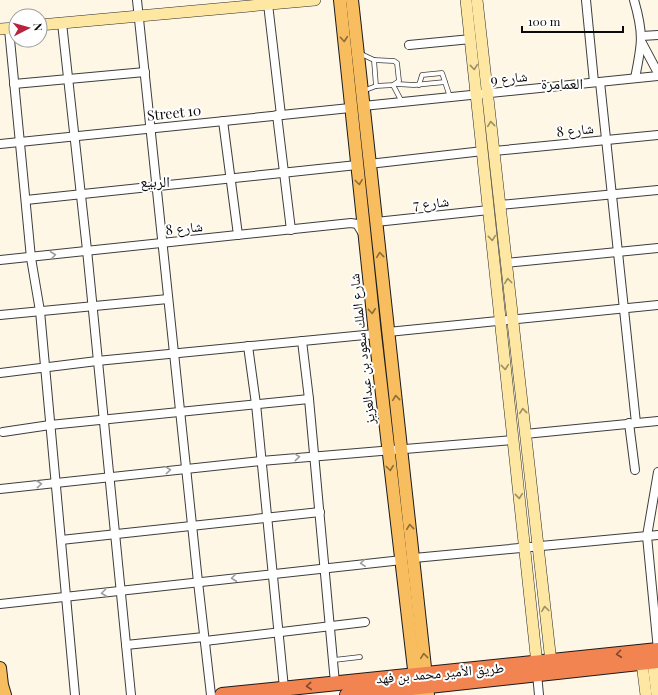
<svg xmlns="http://www.w3.org/2000/svg" width="658" height="695" font-family="'Playfair Display','Noto Naskh Arabic',serif">
<rect width="100%" height="100%" fill="#fff7e6"/>
<g fill="none" stroke-linecap="round" stroke-linejoin="round">
<defs>
<g id="lane">
<polyline points="359,53 374,60 376,86 363,91"/>
<polyline points="374,60 394,61 397,63 399,81 393,85 376,86"/>
<polyline points="397,84 414,85 445,82"/>
<polyline points="393,85 402,102"/>
<polyline points="419,85 422,75 442,73 450,97"/>
<polyline points="334,660 360,657"/>
</g>
<g id="street">
<polyline points="137,0 198,582 211,695"/>
<polyline points="586,0 594,82"/>
<path d="M634 0C644 34 642 44 635 78"/>
<polyline points="268,4 281,115"/>
<polyline points="62,23 87,250 131,695"/>
<polyline points="9,29 31,258 40,311 75,695"/>
<polyline points="642,36 658,35"/>
<polyline points="642,43 658,73"/>
<polyline points="409,45 471,39"/>
<polyline points="600,82 636,423"/>
<polyline points="14,84 145,72"/>
<polyline points="363,106 658,76"/>
<polyline points="277,115 291,230"/>
<polyline points="223,121 238,235"/>
<polyline points="0,144 350,108"/>
<polyline points="494,151 658,135"/>
<polyline points="369,164 483,151"/>
<polyline points="26,200 357,165"/>
<polyline points="500,205 658,190"/>
<polyline points="376,222 489,210"/>
<polyline points="0,260 351,223 357,224 363,234"/>
<polyline points="506,263 658,248"/>
<polyline points="0,315 168,299"/>
<polyline points="388,332 658,305"/>
<polyline points="302,341 309,399 335,683"/>
<polyline points="248,346 256,404 284,688"/>
<polyline points="0,373 97,361 375,334"/>
<polyline points="629,423 635,470"/>
<polyline points="3,432 50,425 309,399"/>
<polyline points="525,434 658,421"/>
<polyline points="0,489 261,461 513,440"/>
<polyline points="61,540 320,512"/>
<polyline points="414,558 658,535"/>
<polyline points="0,604 402,560"/>
<polyline points="205,641 365,622"/>
<polyline points="126,645 204,637"/>
<polyline points="658,650 647,536 658,472"/>
<polyline points="537,674 539,695"/>
</g>
<g id="secondary">
<polyline points="466,0 537,664"/>
<polyline points="477,0 551,662"/>
<polyline points="40,25 315,0"/>
<polyline points="0,29 16,28"/>
<polyline points="653,662 657,695"/>
<polyline points="642,663 646,695"/>
</g>
<g id="primary">
<polyline points="340,0 375,334 417,695"/>
<polyline points="352,0 428,695"/>
<polyline points="0,668 2,685 5,695"/>
</g>
<g id="highway">
<polyline points="222,695 658,650"/>
<polyline points="347,695 658,661"/>
</g>
</defs>
<use href="#lane" stroke="#3d3d3d" stroke-width="5.5"/>
<use href="#street" stroke="#3d3d3d" stroke-width="10"/>
<use href="#secondary" stroke="#2c2c2c" stroke-width="12"/>
<use href="#primary" stroke="#1b1b1b" stroke-width="14"/>
<use href="#highway" stroke="#1b1b1b" stroke-width="16"/>
<use href="#lane" stroke="#fff" stroke-width="4"/>
<use href="#street" stroke="#fff" stroke-width="8"/>
<use href="#secondary" stroke="#fee7a2" stroke-width="11"/>
<use href="#primary" stroke="#f7bd5e" stroke-width="12"/>
<use href="#highway" stroke="#f28451" stroke-width="14"/>
</g>
<defs><path id="oneway-chevron" d="M-2-3.5L2.5 0L-2 3.5" fill="none" stroke-width="1.6" stroke-linecap="round" stroke-linejoin="round"/></defs>
<g stroke="#8c6c38">
<use href="#oneway-chevron" transform="translate(344 39) rotate(85)"/>
<use href="#oneway-chevron" transform="translate(359 182) rotate(83)"/>
<use href="#oneway-chevron" transform="translate(380 255) rotate(-96)"/>
<use href="#oneway-chevron" transform="translate(372 311) rotate(84)"/>
<use href="#oneway-chevron" transform="translate(396 398) rotate(-96)"/>
<use href="#oneway-chevron" transform="translate(390 468) rotate(83)"/>
<use href="#oneway-chevron" transform="translate(410 527) rotate(-96)"/>
<use href="#oneway-chevron" transform="translate(424 656) rotate(-96)"/>
</g>
<g stroke="#9c8f65">
<use href="#oneway-chevron" transform="translate(474 67) rotate(84)"/>
<use href="#oneway-chevron" transform="translate(491 124) rotate(-96)"/>
<use href="#oneway-chevron" transform="translate(492 238) rotate(84)"/>
<use href="#oneway-chevron" transform="translate(508 281) rotate(-97)"/>
<use href="#oneway-chevron" transform="translate(505 367) rotate(84)"/>
<use href="#oneway-chevron" transform="translate(523 411) rotate(-96)"/>
<use href="#oneway-chevron" transform="translate(519 496) rotate(84)"/>
<use href="#oneway-chevron" transform="translate(545 609) rotate(-97)"/>
</g>
<g stroke="#9d9d9d">
<use href="#oneway-chevron" transform="translate(53 255) rotate(-7)"/>
<use href="#oneway-chevron" transform="translate(297 457) rotate(-5)"/>
<use href="#oneway-chevron" transform="translate(168 470) rotate(-6)"/>
<use href="#oneway-chevron" transform="translate(39 484) rotate(-6)"/>
<use href="#oneway-chevron" transform="translate(363 563) rotate(175)"/>
<use href="#oneway-chevron" transform="translate(234 578) rotate(173)"/>
<use href="#oneway-chevron" transform="translate(104 593) rotate(173)"/>
</g>
<g stroke="#7e472e">
<use href="#oneway-chevron" transform="translate(619 654) rotate(173)"/>
<use href="#oneway-chevron" transform="translate(309 686) rotate(175)"/>
</g>
<g text-anchor="middle" stroke-width="4" stroke-linejoin="round" paint-order="stroke">
<g font-size="14" fill="#0a0a0a" stroke="#fff">
<text transform="translate(509 78) rotate(-6)" y="5">شارع 9</text>
<text transform="translate(174 113) rotate(-6)" y="5">Street 10</text>
<text transform="translate(575 130) rotate(-6)" y="5">شارع 8</text>
<text transform="translate(431 203) rotate(-6)" y="5">شارع 7</text>
<text transform="translate(184 228) rotate(-6)" y="5">شارع 8</text>
<text transform="translate(362 349) rotate(-96)" y="5">شارع الملك سعود بن عبدالعزيز</text>
<text transform="translate(440 673) rotate(-5)" y="5">طريق الأمير محمد بن فهد</text>
</g>
<g font-size="15" fill="#0a0a0a" stroke="#fff">
<text x="562" y="89">العمامرة</text>
<text x="155" y="187">الربيع</text>
</g>
</g>
<g transform="translate(28 28) rotate(84)"><circle r="19" fill="#ffffff" stroke="#9d9d9d"/>
<path d="M0-3L7 15L0 10L-7 15Z" fill="#b62540"/>
<text y="-6" font-size="11" font-weight="bold" text-anchor="middle" fill="#0a0a0a">N</text>
</g>
<path d="M522 26v6h101v-6" fill="none" stroke="#0a0a0a" stroke-width="2"/>
<text x="528" y="26" font-size="12" fill="#0a0a0a" stroke="#ffffff" stroke-width="3" paint-order="stroke">100 m</text>
</svg>
